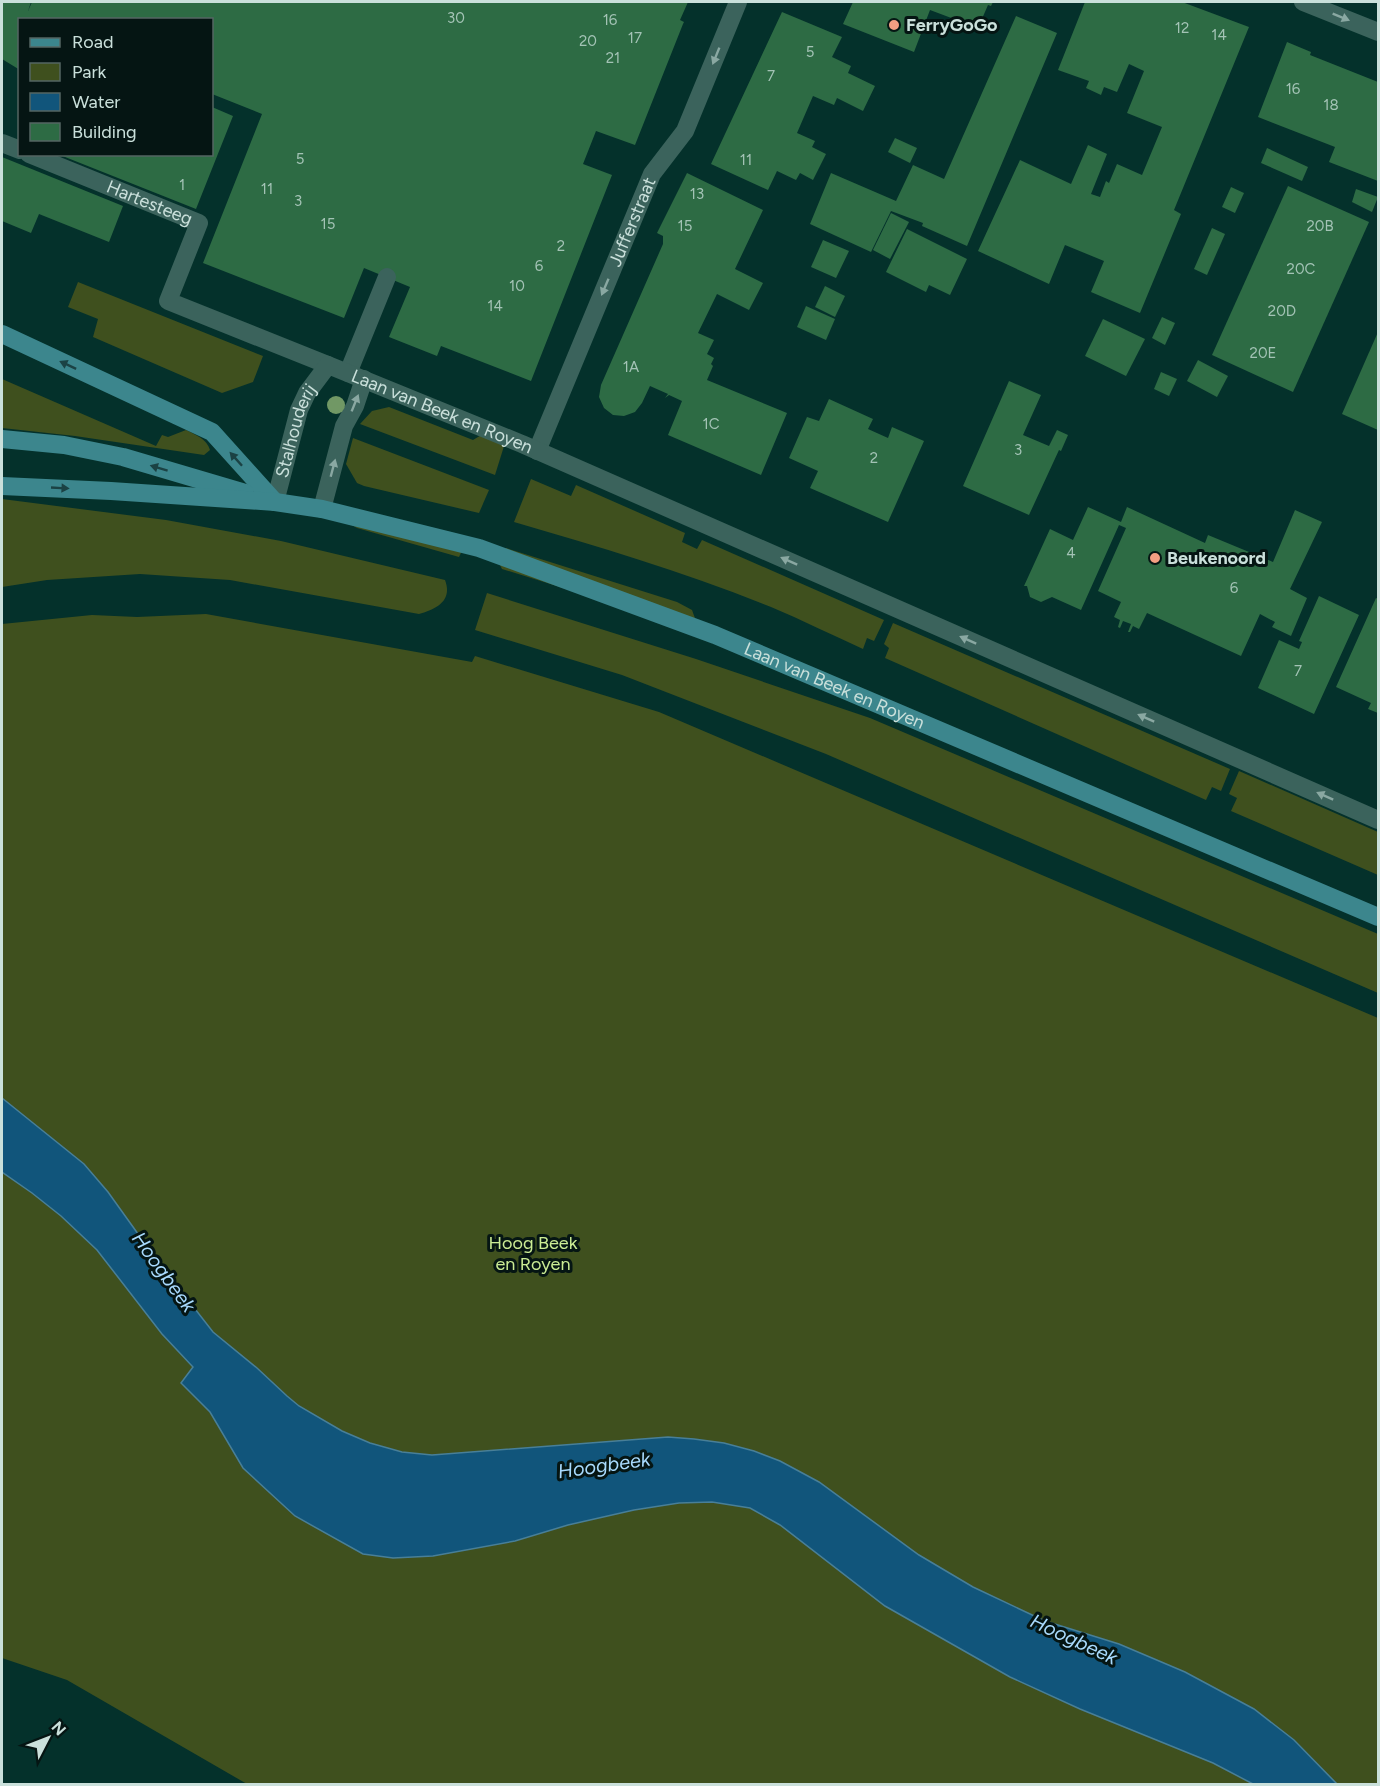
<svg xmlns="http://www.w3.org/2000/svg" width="1380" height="1786" font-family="Figtree,sans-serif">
<rect width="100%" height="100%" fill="#04312b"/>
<g fill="#3f501e">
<polygon points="78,282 263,356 253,382 222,393 93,337 98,319 68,307"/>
<path d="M2 379 156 446 162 435 168 437 186 430C196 435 207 439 210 450L204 455 75 436 2 428Z"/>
<polygon points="389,407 473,440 483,434 505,443 495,475 360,424 372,411"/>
<polygon points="353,438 489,490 479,513 364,486 357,483 346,464"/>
<path d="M531 479 571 496 576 485 685 533 682 542 697 549 702 540 884 620 874 641 867 638 863 649C832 635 802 620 771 607 687 573 600 547 514 522Z"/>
<path d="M2 499 166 520 281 541 445 580C453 601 436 609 419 614L230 580 140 574 47 580 2 587Z"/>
<polygon points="352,525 467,540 459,557 357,528"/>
<polygon points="506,548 677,602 692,610 696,621 691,628 502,569 500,565"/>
<polygon points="487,593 696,659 870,718 1378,934 1378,993 826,754 622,675 475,630"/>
<polygon points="206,614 472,662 475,656 659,712 1378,1018 1378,1784 247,1784 67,1680 2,1658 2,624 92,615 137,617"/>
<polygon points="893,623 1230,769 1221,791 1212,787 1206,800 885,658 889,648 884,644"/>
<polygon points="1239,771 1378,832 1378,875 1231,811 1237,798 1229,794"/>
</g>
<polygon fill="#11557b" stroke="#487f98" stroke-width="1.5" points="2,1098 84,1164 108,1192 156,1259 213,1332 257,1368 287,1396 299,1406 342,1431 370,1443 402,1452 432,1455 668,1437 694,1439 724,1443 754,1451 780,1461 819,1482 919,1555 973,1587 1045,1621 1119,1644 1185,1672 1254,1709 1294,1740 1337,1784 1253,1784 1213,1763 1080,1709 1010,1677 885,1606 780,1525 750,1508 712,1502 679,1503 634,1510 568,1525 515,1541 433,1556 393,1558 363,1554 295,1516 243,1468 210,1412 181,1383 193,1367 162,1334 97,1250 61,1216 32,1193 2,1172"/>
<g fill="#2d6b44">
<polygon points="2,2 31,2 28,11 32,2 688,2 680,20 684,22 683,24 635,145 596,131 583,164 612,175 531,381 441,346 437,356 389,337 410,287 364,268 344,318 203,263 262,114 212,94 212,20 20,20 20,70 2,59"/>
<polygon points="853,2 993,2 991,6 988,5 978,28 930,10 914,52 843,24"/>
<polygon points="1085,2 1182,2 1249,27 1174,210 1181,214 1140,313 1091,292 1104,261 1065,245 1049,284 978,251 1020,160 1071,184 1088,145 1107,154 1091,194 1100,197 1106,181 1109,183 1117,164 1142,175 1162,127 1127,113 1144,71 1129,64 1117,92 1104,87 1101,95 1086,88 1089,81 1058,70"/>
<polygon points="782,12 842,37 832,57 851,66 848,73 875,86 863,111 837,98 834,105 813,96 797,133 815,141 812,147 826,154 813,180 800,173 796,180 777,171 768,190 711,164"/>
<polygon points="1016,16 1057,33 967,246 922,226 923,223 891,211 871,252 810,224 831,173 896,201 913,165 944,179"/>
<polygon points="1287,42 1311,52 1310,55 1378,82 1378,181 1329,162 1335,147 1258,117"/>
<polygon points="212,107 233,116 196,209 60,155 212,154"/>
<polygon points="895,138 917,148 910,163 888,152"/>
<polygon points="1267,148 1308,167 1302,181 1261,163"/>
<polygon points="2,157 123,206 109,242 39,214 31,233 2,221"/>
<polygon points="687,173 763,210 735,269 763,283 749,310 717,294 698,333 714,340 707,354 714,358 711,364 713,366 707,380 787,413 761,475 668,435 682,401 669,395 665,398 668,394 650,386 642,403 635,412 624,416 613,415 604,408 599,397 601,385 663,244 663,236 657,233"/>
<polygon points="1288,186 1369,222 1293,392 1212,355"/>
<polygon points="1231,187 1244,193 1235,213 1222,207"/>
<polygon points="1356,189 1378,197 1372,212 1352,202"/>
<polygon points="891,213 909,222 890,259 873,250"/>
<polygon points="1212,228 1225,234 1207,275 1194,269"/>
<polygon points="907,229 967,259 950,295 929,285 926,292 886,272"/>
<polygon points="823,240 849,251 836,278 811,267"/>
<polygon points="825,286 845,296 835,317 815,307"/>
<polygon points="806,306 835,319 826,340 797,327"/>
<polygon points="1162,317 1175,323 1165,345 1152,338"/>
<polygon points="1103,319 1145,339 1126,376 1085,356"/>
<polygon points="1378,332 1378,430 1342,414"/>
<polygon points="1198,360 1228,376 1217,397 1187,381"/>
<polygon points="1161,372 1177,379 1169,396 1154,389"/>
<polygon points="1009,381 1041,395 1023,435 1049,446 1057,430 1068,435 1061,451 1059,450 1029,515 963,486"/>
<polygon points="829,399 873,419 868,429 888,438 892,427 924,441 888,522 810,488 818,471 789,458 807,417 819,421"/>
<polygon points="1088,507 1121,522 1127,507 1205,543 1208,535 1273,562 1295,510 1322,522 1290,589 1307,598 1291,636 1272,627 1275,622 1260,614 1241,656 1147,613 1139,629 1133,626 1130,632 1128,632 1131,624 1123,621 1120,628 1118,627 1120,620 1114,617 1121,602 1098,591 1126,528 1119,525 1081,610 1052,597 1041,602 1030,597 1027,586 1024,586 1050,529 1073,540"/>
<polygon points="1319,596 1359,615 1314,714 1258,688 1279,640 1299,649 1302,642 1299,641"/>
<polygon points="1376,598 1378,599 1378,713 1368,709 1371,703 1336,687"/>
</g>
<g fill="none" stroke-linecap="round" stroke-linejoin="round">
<g stroke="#3b635c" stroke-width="18">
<polyline points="2,143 20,150"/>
<path id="s1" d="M29 154 199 223 168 301 328 365"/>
<polyline points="348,373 387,277"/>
</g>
<g stroke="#3b635c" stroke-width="18">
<polyline points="1303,2 1378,32"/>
<path id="s2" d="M537 451 652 174 685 131 738 2"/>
<path id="s3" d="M275 502 299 410 307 393 328 365 522 444 1378 820"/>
<polyline points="322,509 344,426 355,406 364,379"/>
</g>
<g stroke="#3c868d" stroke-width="18">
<polyline points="2,334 212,432 275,502"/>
<polyline points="2,439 64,445 123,457 245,493"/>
<path id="s4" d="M2 486 111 491 275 502 322 509 479 548 715 635 1378 917"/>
</g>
</g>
<circle fill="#719865" cx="336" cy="405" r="9"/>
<defs><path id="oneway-solid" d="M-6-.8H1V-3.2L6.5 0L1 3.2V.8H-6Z" transform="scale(1.5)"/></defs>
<g fill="#8aa8a2">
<use href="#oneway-solid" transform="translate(1341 17) rotate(22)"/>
<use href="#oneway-solid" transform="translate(716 56) rotate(112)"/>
<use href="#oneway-solid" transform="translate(605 287) rotate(113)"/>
<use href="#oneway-solid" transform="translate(355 403) rotate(-68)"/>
<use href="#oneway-solid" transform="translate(333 468) rotate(-75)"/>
<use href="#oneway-solid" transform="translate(789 561) rotate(-156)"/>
<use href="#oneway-solid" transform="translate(968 640) rotate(-156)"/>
<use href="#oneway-solid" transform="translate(1146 718) rotate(-156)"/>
<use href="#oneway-solid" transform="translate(1325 796) rotate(-156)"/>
</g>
<g fill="#1b4244">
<use href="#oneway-solid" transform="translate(68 365) rotate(-155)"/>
<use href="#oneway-solid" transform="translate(236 459) rotate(-132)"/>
<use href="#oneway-solid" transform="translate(159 468) rotate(-163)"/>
<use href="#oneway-solid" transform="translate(60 488) rotate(3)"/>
</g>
<g fill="#f39f82" stroke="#051513" stroke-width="2">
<circle cx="894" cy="25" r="6"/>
<circle cx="1155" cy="558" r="6"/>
</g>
<g text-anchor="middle" stroke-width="6" stroke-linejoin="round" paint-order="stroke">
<g font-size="15" fill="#a3c3b5">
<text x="456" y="23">30</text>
<text x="610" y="25">16</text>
<text x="1182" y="33">12</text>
<text x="1219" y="40">14</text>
<text x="635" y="43">17</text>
<text x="588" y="46">20</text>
<text x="810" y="57">5</text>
<text x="613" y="63">21</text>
<text x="771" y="81">7</text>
<text x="1293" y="94">16</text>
<text x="1331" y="110">18</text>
<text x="300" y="164">5</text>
<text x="746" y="165">11</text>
<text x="182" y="190">1</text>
<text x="267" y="194">11</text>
<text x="697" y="199">13</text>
<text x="298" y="206">3</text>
<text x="328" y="229">15</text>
<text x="685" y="231">15</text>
<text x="1320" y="231">20B</text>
<text x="561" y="251">2</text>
<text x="539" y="271">6</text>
<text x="1301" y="274">20C</text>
<text x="517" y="291">10</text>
<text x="495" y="311">14</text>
<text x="1282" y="316">20D</text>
<text x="1263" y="358">20E</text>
<text x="631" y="372">1A</text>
<text x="711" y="429">1C</text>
<text x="1018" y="455">3</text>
<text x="874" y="463">2</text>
<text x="1071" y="558">4</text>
<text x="1234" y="593">6</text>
<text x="1298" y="676">7</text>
</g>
<g font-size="18" font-weight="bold" fill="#cae0db" stroke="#051513" text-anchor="start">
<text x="906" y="31">FerryGoGo</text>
<text x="1167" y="564">Beukenoord</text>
</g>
<g font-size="18" fill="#cae0db" stroke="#051513">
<text dy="6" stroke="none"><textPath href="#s1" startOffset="130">Hartesteeg</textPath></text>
<text dy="6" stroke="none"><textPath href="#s2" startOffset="248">Jufferstraat</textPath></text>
<text dy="6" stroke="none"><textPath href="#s3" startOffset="272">Laan van Beek en Royen</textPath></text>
<text dy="6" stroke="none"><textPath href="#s3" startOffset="74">Stalhouderij</textPath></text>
<text dy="6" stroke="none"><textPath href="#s4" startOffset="864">Laan van Beek en Royen</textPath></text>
</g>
<g font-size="18" fill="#cbec94" stroke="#051513">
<text x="533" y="1249">Hoog Beek<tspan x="533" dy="21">en Royen</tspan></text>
</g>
<g font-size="20" font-style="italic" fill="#a8dafd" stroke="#051513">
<text transform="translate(164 1272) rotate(54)" y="7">Hoogbeek</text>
<text transform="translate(604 1465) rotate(-8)" y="7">Hoogbeek</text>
<text transform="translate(1074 1639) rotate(25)" y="7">Hoogbeek</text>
</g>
</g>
<rect width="1380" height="1786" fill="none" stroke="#cae0db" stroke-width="6"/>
<rect x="18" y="18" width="195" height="138" fill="#051513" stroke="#546663" stroke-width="1.5"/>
<rect x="30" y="38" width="30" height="9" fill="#3c868d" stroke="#546663" stroke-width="1.5"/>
<text x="72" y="48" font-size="18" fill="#cae0db">Road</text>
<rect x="30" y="63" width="30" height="18" fill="#3f501e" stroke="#546663" stroke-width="1.5"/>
<text x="72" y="78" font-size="18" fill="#cae0db">Park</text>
<rect x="30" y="93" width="30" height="18" fill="#11557b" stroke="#546663" stroke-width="1.5"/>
<text x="72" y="108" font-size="18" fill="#cae0db">Water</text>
<rect x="30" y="123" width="30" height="18" fill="#2d6b44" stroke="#546663" stroke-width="1.5"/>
<text x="72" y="138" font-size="18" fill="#cae0db">Building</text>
<g transform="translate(48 1738) rotate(48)" stroke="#051513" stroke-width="4.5" paint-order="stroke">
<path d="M0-4.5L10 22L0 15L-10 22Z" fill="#cae0db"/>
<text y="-9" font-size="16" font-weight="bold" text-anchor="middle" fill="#cae0db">N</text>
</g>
</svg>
